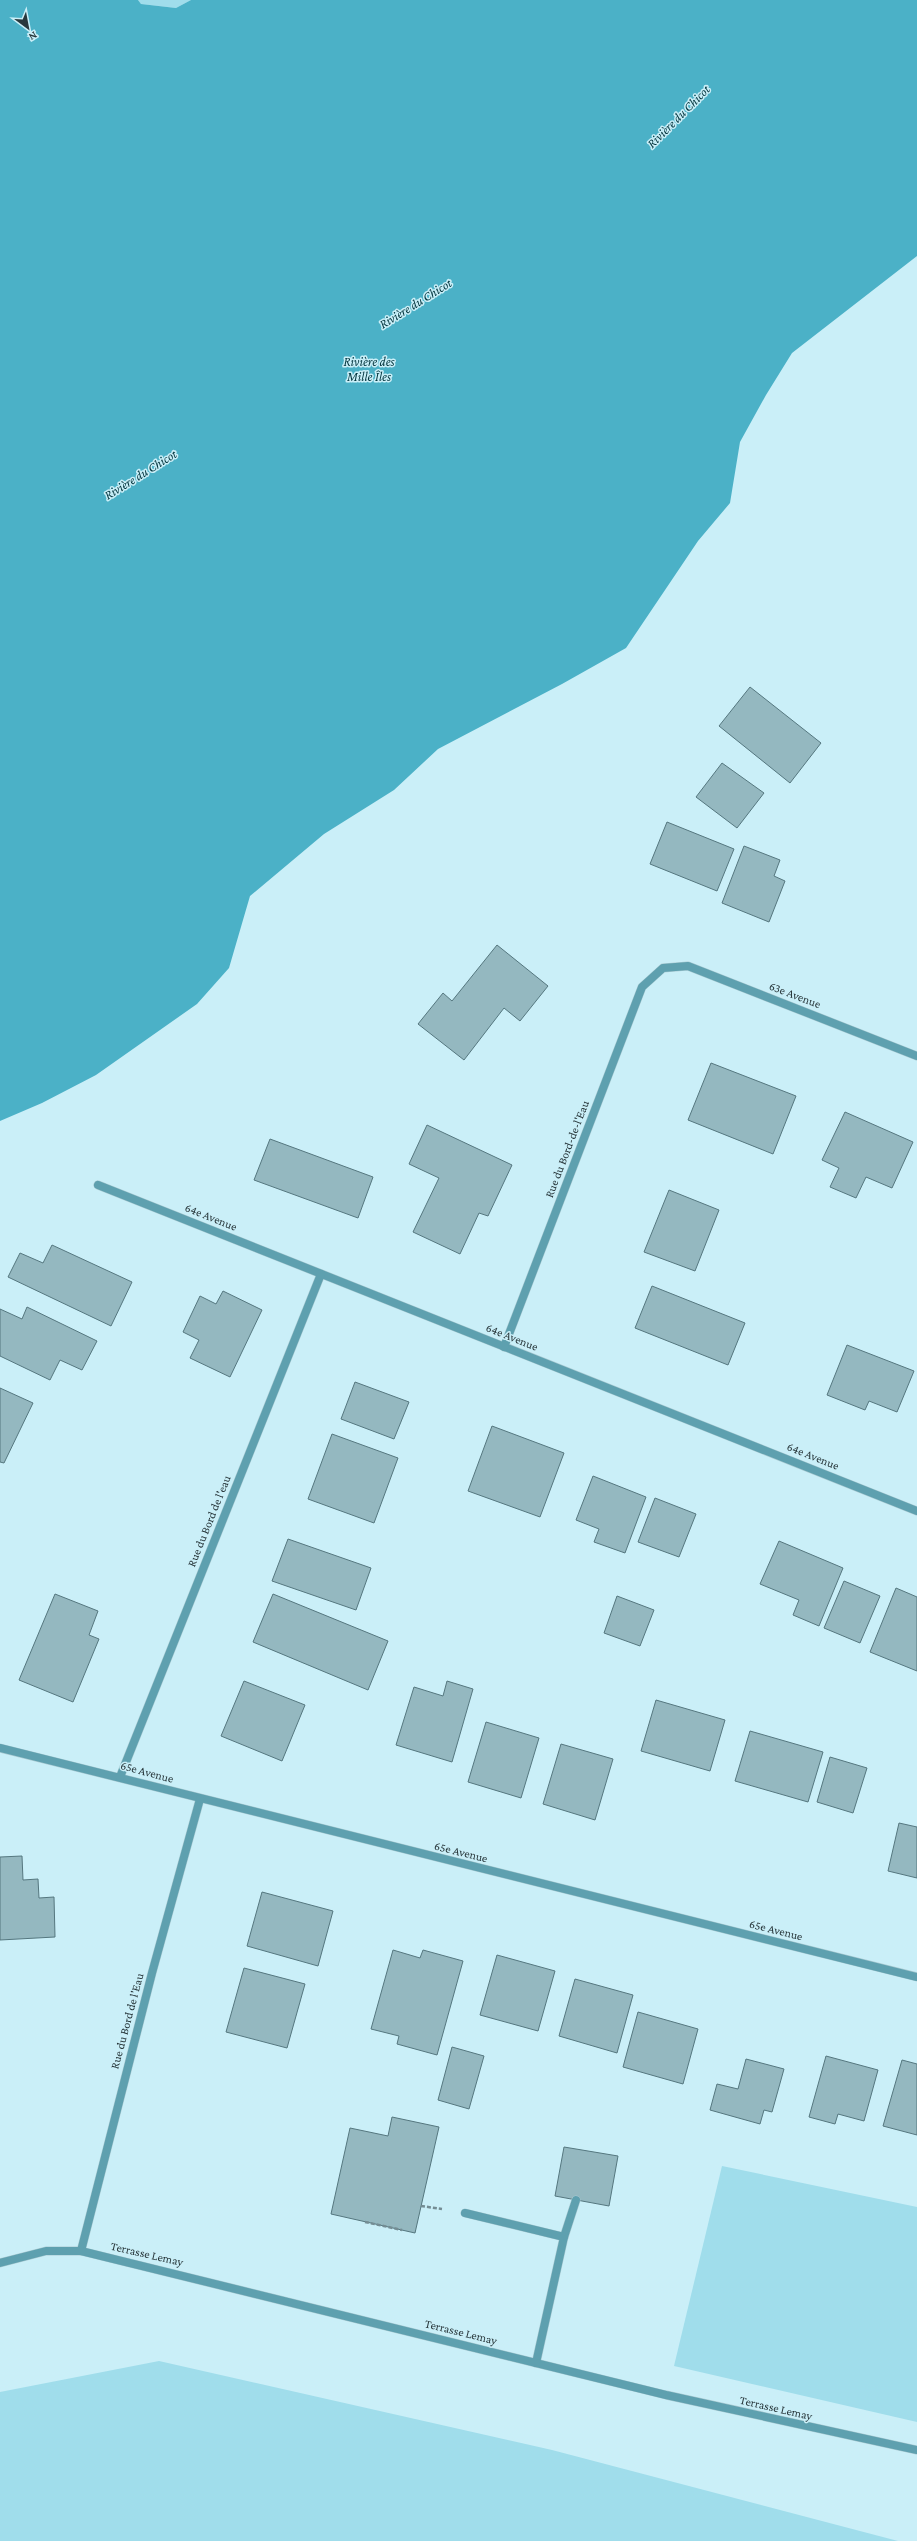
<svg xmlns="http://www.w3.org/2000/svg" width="917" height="2541" font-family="'Crimson Pro',serif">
<rect width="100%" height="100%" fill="#caeff8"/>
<g fill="#a0ddeb">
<polygon points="138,0 191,0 176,8 141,4"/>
<polygon points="722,2166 917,2207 917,2422 674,2366"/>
<polygon points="159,2361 552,2450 898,2541 0,2541 0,2392"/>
</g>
<polygon fill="#4bb1c7" points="0,0 138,0 141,4 176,8 191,0 917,0 917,256 792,353 766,395 740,442 730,503 698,541 626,648 562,684 438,749 394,790 324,834 250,896 229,968 197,1004 96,1075 42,1103 0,1121"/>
<g fill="#94b8c0" stroke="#55777f">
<polygon points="750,687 821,743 790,783 719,726"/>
<polygon points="722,763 764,793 737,828 696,797"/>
<polygon points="667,822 734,849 717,891 650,864"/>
<polygon points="744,846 780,860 774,876 785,881 769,922 722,903"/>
<polygon points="497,945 548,986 520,1021 504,1008 464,1060 418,1024 443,993 452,1001"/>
<polygon points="711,1063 796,1096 773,1154 688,1120"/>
<polygon points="845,1112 913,1142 892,1188 866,1177 856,1198 830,1187 839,1168 822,1160"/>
<polygon points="427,1125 512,1165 488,1216 479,1213 460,1254 413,1232 439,1178 409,1164"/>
<polygon points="270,1139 373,1177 358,1218 254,1180"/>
<polygon points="669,1190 719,1210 695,1271 644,1252"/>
<polygon points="52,1245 132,1282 111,1326 8,1277 20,1253 43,1263"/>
<polygon points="652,1286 745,1323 728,1365 635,1328"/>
<polygon points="223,1291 262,1310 230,1377 190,1358 199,1340 183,1332 200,1296 216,1304"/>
<polygon points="27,1307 97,1341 82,1370 60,1360 50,1380 0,1356 0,1309 22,1319"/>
<polygon points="847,1345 914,1371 897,1412 869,1401 865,1410 827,1395"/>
<polygon points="355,1382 409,1402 394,1439 341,1419"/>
<polygon points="0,1388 33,1403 4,1463 0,1462"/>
<polygon points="492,1426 564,1453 540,1517 468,1491"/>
<polygon points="332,1434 398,1458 374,1523 308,1499"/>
<polygon points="593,1476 646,1497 625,1553 594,1542 599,1529 576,1520"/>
<polygon points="655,1498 696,1514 679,1557 638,1542"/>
<polygon points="288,1539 371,1568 356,1610 272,1581"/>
<polygon points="779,1541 843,1568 819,1626 793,1615 799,1600 760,1584"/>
<polygon points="844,1581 880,1596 860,1643 824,1628"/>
<polygon points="896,1588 917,1597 917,1671 870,1652"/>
<polygon points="55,1594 98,1611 89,1635 99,1639 73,1702 19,1680"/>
<polygon points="273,1594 388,1641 368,1690 253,1642"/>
<polygon points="617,1596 654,1610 640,1646 604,1633"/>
<polygon points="244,1681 305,1705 282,1761 221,1736"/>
<polygon points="447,1681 473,1689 452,1762 396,1745 414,1687 443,1696"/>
<polygon points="656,1700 725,1720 710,1771 641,1751"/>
<polygon points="486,1722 539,1738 521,1798 468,1782"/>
<polygon points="750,1731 823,1752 808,1802 735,1781"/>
<polygon points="561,1744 613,1759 595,1820 543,1804"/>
<polygon points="830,1757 867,1768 853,1813 817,1802"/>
<polygon points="899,1823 917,1827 917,1878 888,1871"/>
<polygon points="22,1856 23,1880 38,1879 39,1898 54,1897 55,1937 0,1940 0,1857"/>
<polygon points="262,1892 333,1911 318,1966 247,1946"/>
<polygon points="393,1950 420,1958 423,1950 463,1961 437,2055 397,2044 399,2036 371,2029"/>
<polygon points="497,1955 555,1971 538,2031 480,2015"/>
<polygon points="244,1968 305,1984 287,2048 226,2032"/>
<polygon points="575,1979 633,1995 617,2053 559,2036"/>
<polygon points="638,2012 698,2029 683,2084 623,2067"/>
<polygon points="452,2047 484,2056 469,2109 438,2100"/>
<polygon points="826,2056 878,2070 864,2121 838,2114 835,2124 809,2117"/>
<polygon points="746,2059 784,2069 772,2112 764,2110 760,2124 710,2110 717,2084 738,2089"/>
<polygon points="902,2060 917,2064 917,2135 883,2126"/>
<polygon points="392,2117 439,2127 415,2233 331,2214 350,2128 388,2136"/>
<polygon points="564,2147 618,2156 609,2206 555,2196"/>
</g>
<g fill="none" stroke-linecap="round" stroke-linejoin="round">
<defs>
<g id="lane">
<polyline points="465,2213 564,2237 536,2363"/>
<polyline points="564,2237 576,2200"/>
</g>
<g id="street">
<polyline points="98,1185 917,1511"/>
<polyline points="504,1347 642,987 663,968 688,966 917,1056"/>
<polyline points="0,1748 917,1977"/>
<polyline points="120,1777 321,1274"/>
<polyline points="81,2251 152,1973 200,1799"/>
<polyline points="0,2263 46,2251 81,2251 666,2395 917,2450"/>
</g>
</defs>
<use href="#lane" stroke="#aacad2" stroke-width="9"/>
<use href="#street" stroke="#aacad2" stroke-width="9"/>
<g stroke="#748d94" stroke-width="2.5" stroke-dasharray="4 2" stroke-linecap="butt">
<polyline points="421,2206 442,2209"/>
<polyline points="365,2222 402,2230"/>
</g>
<use href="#lane" stroke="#5ea0af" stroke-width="8"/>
<use href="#street" stroke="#5ea0af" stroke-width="8"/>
</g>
<g text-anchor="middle" stroke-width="3" stroke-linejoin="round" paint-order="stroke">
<g font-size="12" fill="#29383c" stroke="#caeff8">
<text transform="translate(795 995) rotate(21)" y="4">63e Avenue</text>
<text transform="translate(567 1149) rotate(-69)" y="4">Rue du Bord-de-l'Eau</text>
<text transform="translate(211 1217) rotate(22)" y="4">64e Avenue</text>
<text transform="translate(512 1337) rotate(22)" y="4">64e Avenue</text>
<text transform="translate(813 1456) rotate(22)" y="4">64e Avenue</text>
<text transform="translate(209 1521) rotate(-68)" y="4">Rue du Bord de l'eau</text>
<text transform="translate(147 1772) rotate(15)" y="4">65e Avenue</text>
<text transform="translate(461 1852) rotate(14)" y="4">65e Avenue</text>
<text transform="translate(776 1930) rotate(14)" y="4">65e Avenue</text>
<text transform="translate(127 2021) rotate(-75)" y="4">Rue du Bord de l'Eau</text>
<text transform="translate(147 2254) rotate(13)" y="4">Terrasse Lemay</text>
<text transform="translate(461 2332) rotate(14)" y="4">Terrasse Lemay</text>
<text transform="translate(776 2408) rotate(13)" y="4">Terrasse Lemay</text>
</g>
<g font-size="13" font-style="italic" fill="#03353e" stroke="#caeff8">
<text transform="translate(678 116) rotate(-45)" y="5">Rivière du Chicot</text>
<text transform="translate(415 303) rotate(-32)" y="5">Rivière du Chicot</text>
<text x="369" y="366">Rivière des<tspan x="369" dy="15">Mille Îles</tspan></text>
<text transform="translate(140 474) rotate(-32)" y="5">Rivière du Chicot</text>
</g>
</g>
<g transform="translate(28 28) rotate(148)" stroke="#caeff8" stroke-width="3" paint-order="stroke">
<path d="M0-3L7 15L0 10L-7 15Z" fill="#29383c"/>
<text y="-6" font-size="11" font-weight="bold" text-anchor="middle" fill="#29383c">N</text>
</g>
</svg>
